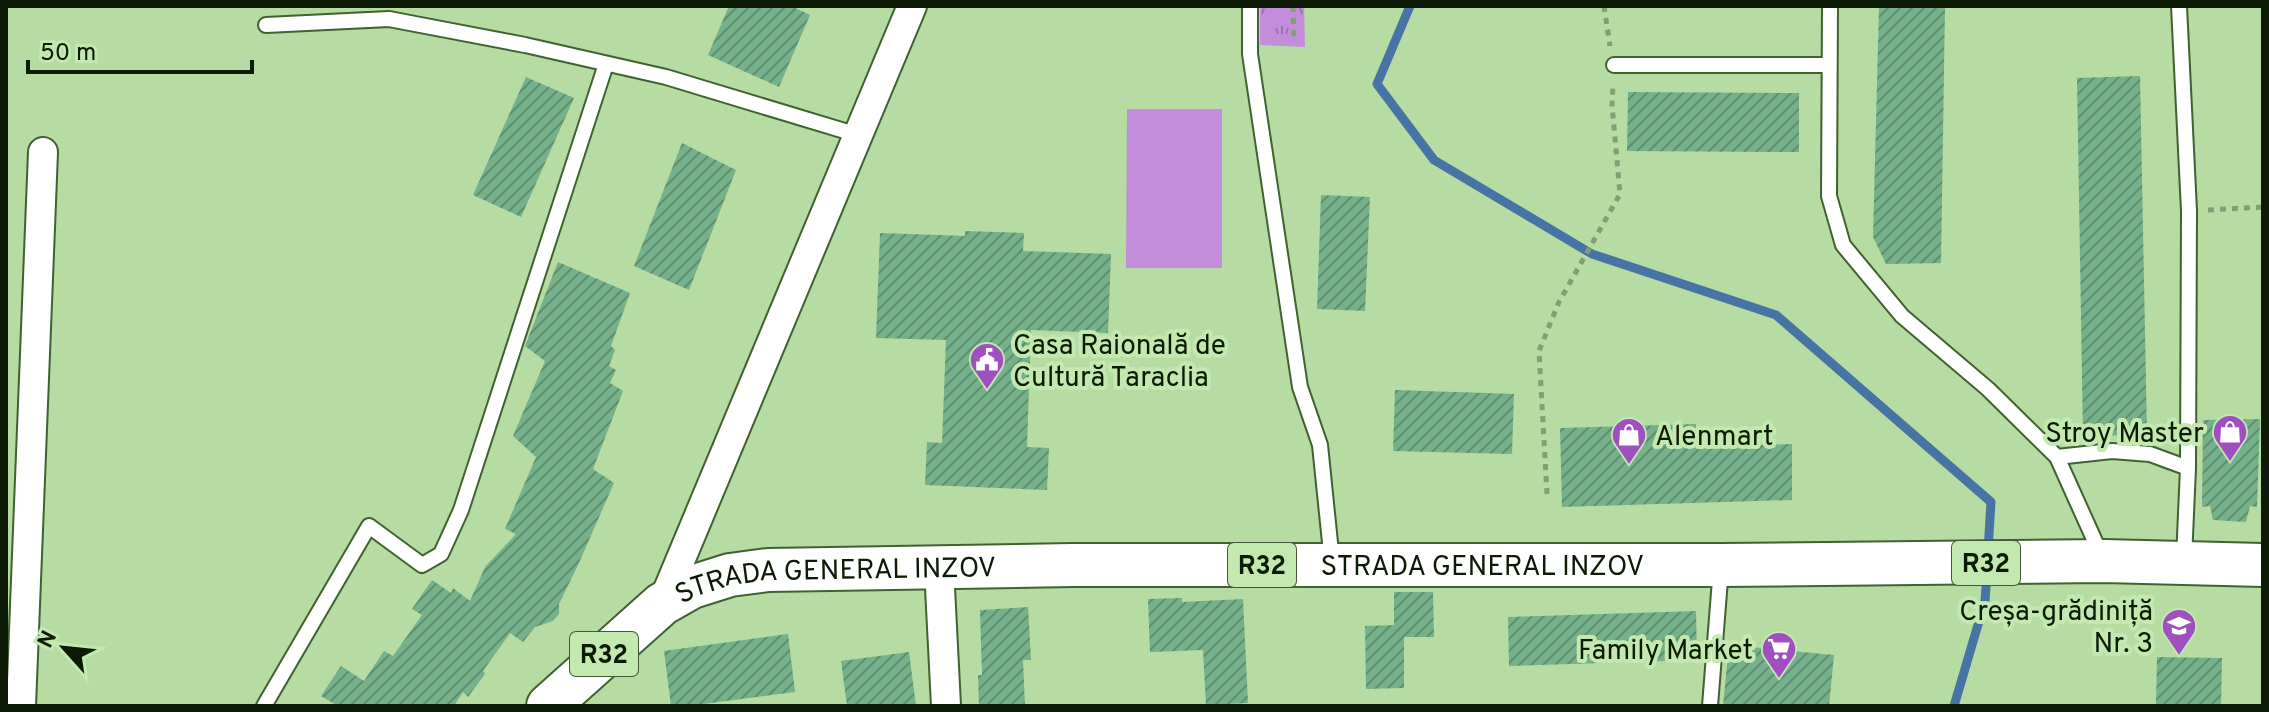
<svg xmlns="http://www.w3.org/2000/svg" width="2269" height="712" font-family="Overpass,sans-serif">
<defs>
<pattern id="grass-tufts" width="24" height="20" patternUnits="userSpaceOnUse" patternTransform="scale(2)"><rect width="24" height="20" fill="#c28dda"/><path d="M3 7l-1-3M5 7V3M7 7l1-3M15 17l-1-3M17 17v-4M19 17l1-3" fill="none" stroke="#9c72af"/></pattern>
<pattern id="building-hatch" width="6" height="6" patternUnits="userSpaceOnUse" patternTransform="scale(2)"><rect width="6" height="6" fill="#75b18a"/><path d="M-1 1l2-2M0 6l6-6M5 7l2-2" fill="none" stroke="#5e8f6f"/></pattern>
</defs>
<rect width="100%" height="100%" fill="#b6dba3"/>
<polygon fill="url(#grass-tufts)" points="1260,6 1304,6 1305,47 1260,45"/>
<polygon fill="#c28dda" points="1127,109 1222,109 1222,268 1126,268"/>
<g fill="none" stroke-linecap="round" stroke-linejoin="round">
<g stroke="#4774a4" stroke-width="9">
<polyline points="1410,6 1377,84 1434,160 1592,254 1776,315 1991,502 1988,551"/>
<polyline points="1954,706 1985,601 1987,574"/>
</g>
</g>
<g fill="url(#building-hatch)">
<polygon points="729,6 791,6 810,15 779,87 708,55"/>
<polygon points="1879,6 1945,6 1941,263 1886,264 1873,237"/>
<polygon points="2140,76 2147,435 2083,436 2077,78"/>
<polygon points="526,77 574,98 521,217 473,195"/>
<polygon points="1628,92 1799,93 1799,152 1627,151"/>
<polygon points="682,143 736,170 689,290 634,266"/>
<polygon points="1321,195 1370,197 1365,311 1317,309"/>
<polygon points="965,231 1024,233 1023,251 1111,254 1108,333 1031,330 1027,447 1049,448 1047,490 925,485 927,442 942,443 946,340 876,338 880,233 965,236"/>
<polygon points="558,262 630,293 611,346 615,350 609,366 616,370 610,383 623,391 593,469 614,483 578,565 559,604 559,614 553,621 535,627 523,642 510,633 483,671 485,674 468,697 463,692 454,706 338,706 321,696 341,666 364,681 384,651 393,656 422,615 412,609 432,580 451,593 453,588 470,601 485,567 516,534 505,529 536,457 513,436 545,361 525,346"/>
<polygon points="1395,390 1514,394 1512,454 1393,451"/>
<polygon points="2260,419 2257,507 2250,506 2246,522 2213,520 2210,506 2202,507 2203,420"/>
<polygon points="1696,424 1696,447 1792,444 1792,500 1562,507 1560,428"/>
<polygon points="1394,592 1433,592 1434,637 1404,637 1404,688 1366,689 1365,626 1394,625"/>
<polygon points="1182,598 1182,602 1243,599 1248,703 1206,705 1203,650 1150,652 1148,599"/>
<polygon points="1028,607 1031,660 1023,660 1025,706 979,706 978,675 982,675 980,610"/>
<polygon points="1696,611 1697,660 1509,666 1508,617"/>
<polygon points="788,634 795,692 688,706 671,706 664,651"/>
<polygon points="1729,645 1834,655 1829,706 1723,706"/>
<polygon points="909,652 916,706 847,706 841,661"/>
<polygon points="2157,657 2222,658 2221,706 2156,706"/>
</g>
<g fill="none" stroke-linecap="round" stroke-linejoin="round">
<defs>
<g id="lane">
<polyline points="1250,6 1250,54 1300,387 1320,445 1332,562"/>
<polyline points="1830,6 1829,196 1843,245 1902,316 1988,389 2057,457 2102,557"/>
<polyline points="266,25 389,19 525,45 666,77 858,135"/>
<polyline points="1614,65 1829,65"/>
<polyline points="2057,457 2112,451 2150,454 2188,468 2189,211 2179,6"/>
<polyline points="2184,559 2188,468"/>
<polyline points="264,706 369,526 422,565 441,554 461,510 606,64"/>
<polyline points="1710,706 1721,567"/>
</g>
<g id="street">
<polyline points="939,568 946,706"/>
<polyline points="662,604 912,6"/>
<polyline points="21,706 43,152"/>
</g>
<g id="primary">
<path id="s1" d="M548 706 662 604 692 587 730 575 768 570 1073 565H1721L2104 561 2263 565"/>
</g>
</defs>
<use href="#lane" stroke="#41612f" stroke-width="18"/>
<use href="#street" stroke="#41612f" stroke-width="32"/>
<use href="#primary" stroke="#41612f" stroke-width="46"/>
<g stroke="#819f72" stroke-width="5" stroke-dasharray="6 6" stroke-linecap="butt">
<polyline points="1293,6 1294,42"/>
<polyline points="1604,6 1610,46"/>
<polyline points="2208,210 2263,207"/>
<polyline points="1547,494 1539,351 1559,302 1620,194 1612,105 1613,84"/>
</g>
<use href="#lane" stroke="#fff" stroke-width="14"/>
<use href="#street" stroke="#fff" stroke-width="28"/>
<use href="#primary" stroke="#fff" stroke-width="42"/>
</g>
<defs>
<symbol id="civic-pin" viewBox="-11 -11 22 30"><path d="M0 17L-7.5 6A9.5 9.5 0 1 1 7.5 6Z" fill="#9f4fbf" stroke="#c3e8b0"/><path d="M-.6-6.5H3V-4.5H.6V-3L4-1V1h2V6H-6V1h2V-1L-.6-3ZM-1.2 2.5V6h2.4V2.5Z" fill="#fff"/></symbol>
<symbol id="shop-pin" viewBox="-11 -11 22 30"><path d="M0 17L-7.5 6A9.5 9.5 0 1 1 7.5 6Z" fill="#9f4fbf" stroke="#c3e8b0"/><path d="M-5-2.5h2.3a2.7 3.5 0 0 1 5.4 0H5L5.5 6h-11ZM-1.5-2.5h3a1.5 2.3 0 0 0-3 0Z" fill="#fff"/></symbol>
<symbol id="school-pin" viewBox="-11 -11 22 30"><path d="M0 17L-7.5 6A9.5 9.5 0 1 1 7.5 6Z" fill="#9f4fbf" stroke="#c3e8b0"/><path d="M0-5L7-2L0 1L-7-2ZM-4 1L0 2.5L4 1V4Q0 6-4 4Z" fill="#fff"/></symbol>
<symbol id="supermarket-pin" viewBox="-11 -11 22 30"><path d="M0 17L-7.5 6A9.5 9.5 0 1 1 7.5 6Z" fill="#9f4fbf" stroke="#c3e8b0"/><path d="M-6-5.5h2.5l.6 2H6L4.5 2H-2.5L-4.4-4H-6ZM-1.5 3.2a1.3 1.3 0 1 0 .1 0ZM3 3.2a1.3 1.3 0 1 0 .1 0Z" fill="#fff"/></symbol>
</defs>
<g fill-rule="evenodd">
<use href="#civic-pin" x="967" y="340" width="40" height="54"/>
<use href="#shop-pin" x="2210" y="412" width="40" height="54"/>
<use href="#shop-pin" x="1609" y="415" width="40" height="54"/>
<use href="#school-pin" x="2159" y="606" width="40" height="54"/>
<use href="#supermarket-pin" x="1759" y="629" width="40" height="54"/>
</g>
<g text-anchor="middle" stroke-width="8" stroke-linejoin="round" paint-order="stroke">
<g fill="#c3e8b0" stroke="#445839" stroke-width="2">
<rect x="1952" y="541" width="68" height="44" rx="6"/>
<rect x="1228" y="543" width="68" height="44" rx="6"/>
<rect x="570" y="632" width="68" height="44" rx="6"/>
</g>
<g font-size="26" font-weight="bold" fill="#0d1a06">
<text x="1986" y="572">R32</text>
<text x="1262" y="574">R32</text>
<text x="604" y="663">R32</text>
</g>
<g font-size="28" fill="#0d1a06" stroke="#c3e8b0" text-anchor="end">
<text x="1013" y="354" text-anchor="start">Casa Raională de<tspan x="1013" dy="32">Cultură Taraclia</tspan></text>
<text x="2204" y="442">Stroy Master</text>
<text x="1655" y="445" text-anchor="start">Alenmart</text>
<text x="2153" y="620">Creșa-grădiniță<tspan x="2153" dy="32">Nr. 3</tspan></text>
<text x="1753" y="659">Family Market</text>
</g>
<g font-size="28" fill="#0d1a06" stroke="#c3e8b0">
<text dy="10" stroke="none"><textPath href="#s1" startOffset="980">STRADA GENERAL INZOV</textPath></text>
<text dy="10" stroke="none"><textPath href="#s1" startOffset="332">STRADA GENERAL INZOV</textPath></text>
</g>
</g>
<rect width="2269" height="712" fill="none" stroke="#0d1a06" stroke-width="16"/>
<g transform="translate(64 648) rotate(297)" stroke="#c3e8b0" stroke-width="6" paint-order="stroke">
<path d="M0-6L14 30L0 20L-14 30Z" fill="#0d1a06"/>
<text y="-12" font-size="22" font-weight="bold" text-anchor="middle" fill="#0d1a06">N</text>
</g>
<path d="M28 60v12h224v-12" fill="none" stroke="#0d1a06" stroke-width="4"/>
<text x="40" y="60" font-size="24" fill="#0d1a06" stroke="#c3e8b0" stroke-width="6" paint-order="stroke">50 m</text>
</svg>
